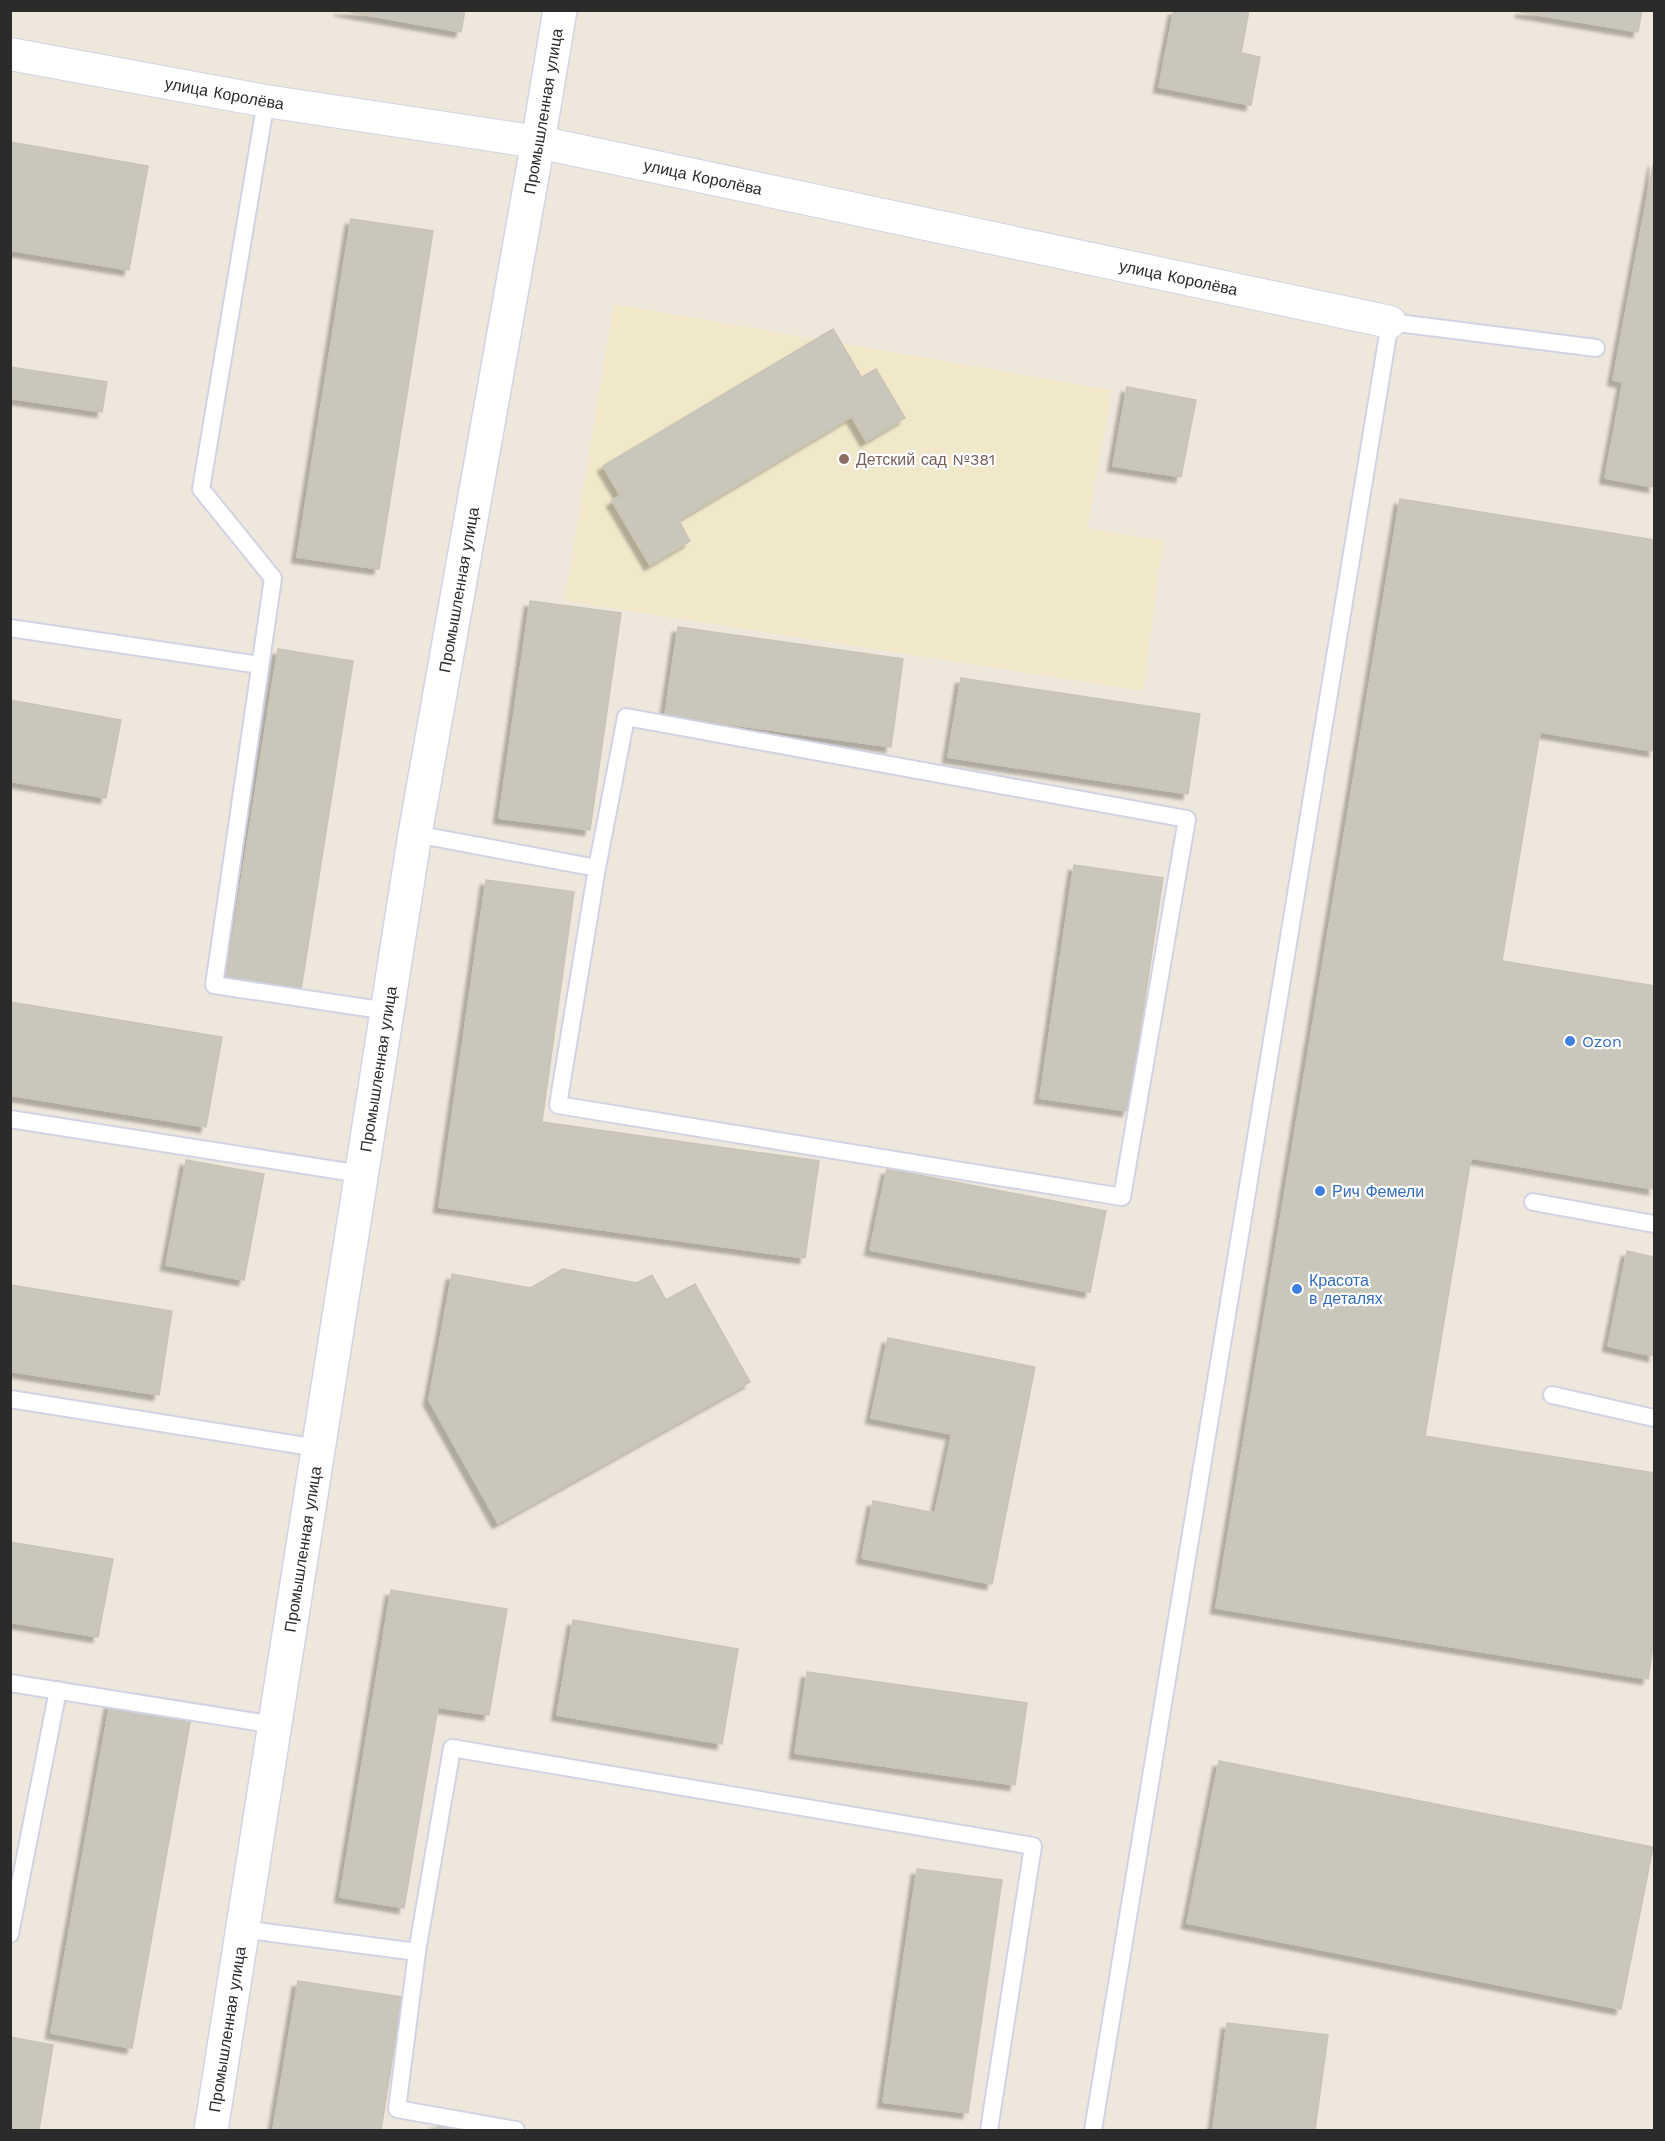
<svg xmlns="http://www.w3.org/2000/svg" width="1665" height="2141" font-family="'Work Sans',sans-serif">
<defs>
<filter id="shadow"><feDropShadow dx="-5.5" dy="5.5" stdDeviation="1.5" flood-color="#0004"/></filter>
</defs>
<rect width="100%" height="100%" fill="#eee8dc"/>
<polygon fill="#f1e8ca" points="614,304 1112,390 1087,528 1163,541 1143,691 565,601"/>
<g fill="#c9c6bb" stroke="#cac4b5" stroke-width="1.5" filter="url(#shadow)">
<polygon points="339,10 465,10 461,32"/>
<polygon points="1174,10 1249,10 1241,53 1260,57 1251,105 1159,87"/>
<polygon points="1521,10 1642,10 1638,32 1521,12"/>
<polygon points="10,142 148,166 129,270 10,250"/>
<polygon points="1654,161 1654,487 1605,478 1623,382 1613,380"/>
<polygon points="351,219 433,231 379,569 297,557"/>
<polygon points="833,329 876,402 646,539 603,466"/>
<polygon points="10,367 107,382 102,412 10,398"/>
<polygon points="876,369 905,418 866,441 852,417 876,402 862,377"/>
<polygon points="1127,387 1196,400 1181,477 1113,466"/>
<polygon points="621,495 646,539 678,519 690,541 650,565 612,501"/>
<polygon points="1400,499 1654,540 1654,751 1540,732 1502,961 1654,986 1654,1189 1471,1158 1425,1436 1654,1473 1654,1639 1648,1679 1216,1608"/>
<polygon points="530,601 621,613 590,830 499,818"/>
<polygon points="678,627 903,659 891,747 665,715"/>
<polygon points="278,649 353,661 301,990 226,978"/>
<polygon points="961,678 1200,714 1188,794 948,757"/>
<polygon points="10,700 121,720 106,798 10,781"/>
<polygon points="1074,865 1163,878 1128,1111 1040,1098"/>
<polygon points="486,880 574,892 542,1122 819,1161 805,1258 439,1207"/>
<polygon points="10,1002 222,1037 206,1127 10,1095"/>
<polygon points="186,1160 264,1174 244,1280 166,1265"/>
<polygon points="887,1169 1106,1211 1090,1292 870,1250"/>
<polygon points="1627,1251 1654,1257 1654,1356 1608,1346"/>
<polygon points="563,1269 637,1283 652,1275 666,1300 695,1284 750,1382 498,1523 429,1400 452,1274 531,1288"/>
<polygon points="10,1285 172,1311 159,1395 10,1371"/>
<polygon points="888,1338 1035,1367 992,1584 862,1558 873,1501 935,1513 952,1434 871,1418"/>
<polygon points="10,1542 113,1559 98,1637 10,1622"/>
<polygon points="391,1590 507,1609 489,1715 438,1707 404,1908 340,1897"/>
<polygon points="573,1620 738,1649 722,1744 557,1715"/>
<polygon points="807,1672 1027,1703 1015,1785 795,1753"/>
<polygon points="110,1703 191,1717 132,2048 51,2033"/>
<polygon points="1219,1761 1653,1847 1621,2009 1187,1923"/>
<polygon points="917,1869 1002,1880 968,2113 883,2102"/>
<polygon points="298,1981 402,1997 381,2130 273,2130"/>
<polygon points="1227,2023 1328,2035 1315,2130 1213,2130"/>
<polygon points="10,2037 53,2045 39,2130 10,2128"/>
<polygon points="437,2123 475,2130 436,2130"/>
</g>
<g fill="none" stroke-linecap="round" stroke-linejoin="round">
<defs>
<g id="lane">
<polyline points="266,101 201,489 273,578 214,985 387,1011"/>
<polyline points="10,628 260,665"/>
<polyline points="415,834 597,868 558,1105 1122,1197 1187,819 626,717 597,868"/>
<polyline points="10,1119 361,1174"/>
<polyline points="1533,1202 1654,1224"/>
<polyline points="1552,1395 1654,1418"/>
<polyline points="10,1399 318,1448"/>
<polyline points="10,1683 275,1725"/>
<polyline points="242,1929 417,1952"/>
<polyline points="10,1934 58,1690"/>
<polyline points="516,2130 397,2109 417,1952 452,1748 1033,1846 989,2130"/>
<polyline points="1093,2130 1390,322 1596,348"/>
</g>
<g id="street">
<path id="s1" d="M10 54 266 101 538 142 1390 322"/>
</g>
<g id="secondary">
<path id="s2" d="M211 2130 415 834 538 142 560 10"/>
</g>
</defs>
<use href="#lane" stroke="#d1d3e5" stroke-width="20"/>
<use href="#street" stroke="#d1d3e5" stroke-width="34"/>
<use href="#secondary" stroke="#d1d3e5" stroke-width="36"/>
<use href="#lane" stroke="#fff" stroke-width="16"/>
<use href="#street" stroke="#fff" stroke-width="32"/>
<use href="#secondary" stroke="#fff" stroke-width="33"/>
</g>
<circle fill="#8d6e63" stroke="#fff" stroke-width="2" cx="844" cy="459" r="6"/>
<g fill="#3f7fe0" stroke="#fff" stroke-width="2">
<circle cx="1570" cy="1041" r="6"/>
<circle cx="1320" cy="1191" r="6"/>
<circle cx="1297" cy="1289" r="6"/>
</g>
<g text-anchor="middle" stroke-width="4.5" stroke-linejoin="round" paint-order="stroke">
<g font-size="16" fill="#2b2b2b" stroke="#fff">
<text dy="6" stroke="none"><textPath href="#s1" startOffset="218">улица Королёва</textPath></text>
<text dy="6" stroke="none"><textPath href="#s2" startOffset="2046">Промышленная улица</textPath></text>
<text dy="6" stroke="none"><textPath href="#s1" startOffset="704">улица Королёва</textPath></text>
<text dy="6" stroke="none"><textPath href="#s1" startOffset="1190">улица Королёва</textPath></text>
<text dy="6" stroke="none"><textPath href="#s2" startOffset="1560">Промышленная улица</textPath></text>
<text dy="6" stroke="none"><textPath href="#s2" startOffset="1074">Промышленная улица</textPath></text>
<text dy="6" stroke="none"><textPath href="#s2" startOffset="588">Промышленная улица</textPath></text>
<text dy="6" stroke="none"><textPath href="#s2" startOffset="102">Промышленная улица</textPath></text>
</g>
<g font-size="16" fill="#785e54" stroke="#fff" text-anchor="start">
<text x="856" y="465">Детский сад №381</text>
</g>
<g font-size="16" fill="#366cbe" stroke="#fff" text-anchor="start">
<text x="1582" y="1047">Ozon</text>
<text x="1332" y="1197">Рич Фемели</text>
<text x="1309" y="1286">Красота<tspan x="1309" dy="18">в деталях</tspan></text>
</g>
</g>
<rect width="1665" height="2141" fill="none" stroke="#2b2b2b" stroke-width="24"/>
</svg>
